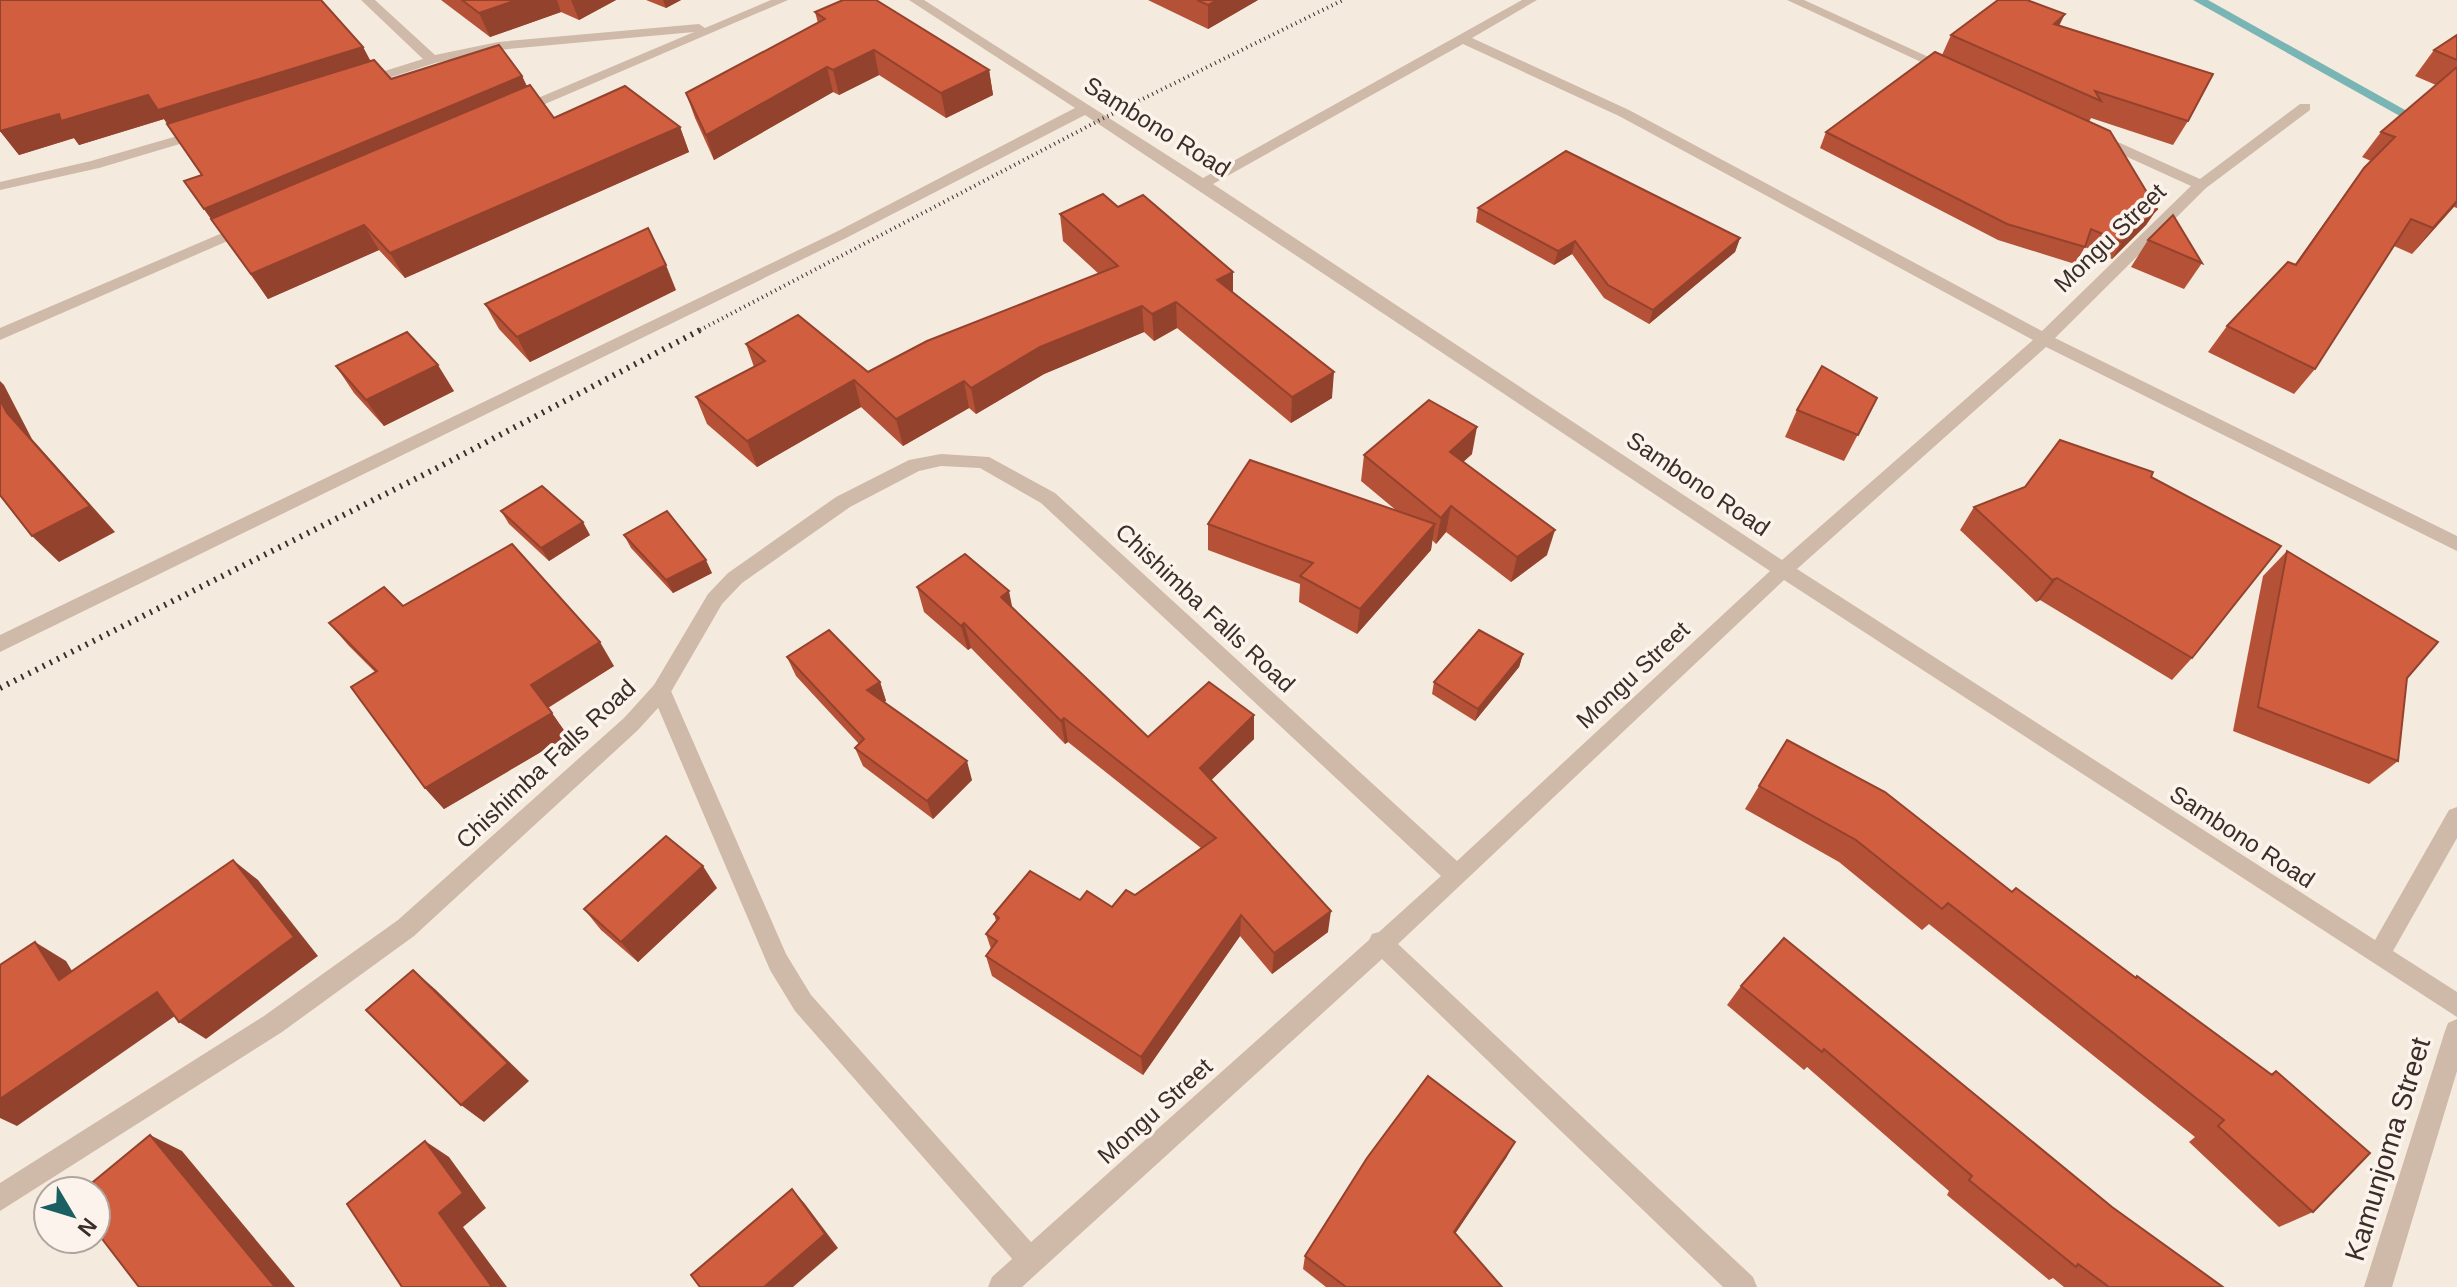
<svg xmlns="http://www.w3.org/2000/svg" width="2457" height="1287" font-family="Helvetica,sans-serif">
<rect width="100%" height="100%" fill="#f5eade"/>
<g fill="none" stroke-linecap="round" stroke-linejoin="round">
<polygon fill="#7ab5b5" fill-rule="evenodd" points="2193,0 2208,0 2457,139 2457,148"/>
<polygon fill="#cfb9a8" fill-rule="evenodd" points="661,683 668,685 671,691 786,954 811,995 1039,1251 1043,1260 1039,1269 1030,1273 1021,1269 795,1011 770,970 651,691 654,685"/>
<g fill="#cfb9a8" fill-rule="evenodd">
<polygon points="361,0 375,0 435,55 498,42 699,24 705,28 771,0 788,0 517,116 510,112 512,109 694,32 498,50 435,63 361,87 354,83 356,80 423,59"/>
<path d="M909 0H924L1203 178 1522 0H1537L1472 38 1629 110 2042 331 2191 186 2090 140V134H2100L2200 179 2300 104H2310V110L2206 188 2055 338 2457 536V551L2046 347 1797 569 2375 940 2449 810 2457 807V838L2393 951 2457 992V1017L1784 580 1398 944 1753 1277 1757 1287H1723L1382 959 1022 1287H988L992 1277 1369 940 1372 934 1379 932 1441 876 1041 503 980 468 941 466 919 471 850 507 742 583 722 604 668 697 638 730 414 936 282 1032 0 1211V1183L264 1016 398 920 624 718 654 685 708 594 728 573 836 497 909 460 941 454 989 457 1055 493 1457 861 1770 571 1085 115 846 238 0 652V635L836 232 1075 108ZM1463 44 1619 116 2033 340 1782 560 1213 184Z"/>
<polygon points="1787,0 1804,0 1957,70 1945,73"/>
<polygon points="205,128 212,132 210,135 99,168 0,190 0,182 91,161"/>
<polygon points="248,222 256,227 253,230 0,340 0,328"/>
<polygon points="2457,1019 2457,1071 2392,1287 2364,1287 2445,1031 2448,1023"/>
</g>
<polyline stroke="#3b2e29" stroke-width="4" stroke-dasharray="1 4" stroke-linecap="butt" points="700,330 1100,120 1343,0"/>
<polyline stroke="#3b2e29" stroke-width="6" stroke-dasharray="2 6" stroke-linecap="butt" points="0,688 435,469 704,328"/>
</g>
<g fill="#b55137">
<polygon points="441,0 616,0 579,20 561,12 490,37"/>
<polygon points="646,0 681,0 666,8"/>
<polygon points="1148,0 1258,0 1208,29"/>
<polygon points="815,12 989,70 993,95 946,118 879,75 839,95 833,92 714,160 695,118 686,93 818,23"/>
<polygon points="2059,25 2188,121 2173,145 2091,118 2089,122 2157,209 2146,225 2112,259 2085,247 2075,264 1998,240 1820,148 1826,132 1942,55 1951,35"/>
<polygon points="2457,35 2457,208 2454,207 2412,254 2394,246 2315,369 2294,394 2208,352 2227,326 2295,264 2345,194 2364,168 2371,161 2362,157 2381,132 2436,85 2415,76 2434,50"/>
<polygon points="363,47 370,61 391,79 522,76 527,86 554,118 680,127 689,152 405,278 379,250 268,299 184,181 202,175 164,119 79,145 74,138 19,155 0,131"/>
<polygon points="1118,207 1233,272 1233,293 1332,398 1291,423 1177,328 1154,341 1144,332 1044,374 976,414 969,408 903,446 861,407 757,467 707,424 696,397 754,367 746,344 868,372 1099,274 1063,241 1060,214"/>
<polygon points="1478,208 1740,238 1735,252 1649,324 1604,298 1572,254 1554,265 1476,222"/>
<polygon points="2148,240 2202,263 2184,289 2131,267"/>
<polygon points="676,290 530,362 499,329 485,304"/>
<polygon points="336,366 454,391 384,426 354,393"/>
<polygon points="1877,398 1844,461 1785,437 1797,410"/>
<polygon points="1472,454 1463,462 1547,555 1511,582 1446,532 1436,544 1432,540 1431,550 1357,634 1299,602 1300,584 1208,550 1208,524 1397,511 1361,481 1364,455"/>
<polygon points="2151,477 2192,658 2172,680 2040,600 2036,602 1960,530 1974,507"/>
<polygon points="501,511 590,535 549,561 509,524"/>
<polygon points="624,535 712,573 673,593 631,548"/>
<polygon points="2287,551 2407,678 2398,761 2369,784 2233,731 2263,576"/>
<polygon points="917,587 1012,607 1148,737 1254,715 1254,739 1211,780 1328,932 1272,974 1240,936 1143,1075 992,976 986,956 991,949 986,934 996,921 994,914 1080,900 1112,907 1135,895 1201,848 1068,742 1065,744 971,648 968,650 924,612"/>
<polygon points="403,606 614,666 548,708 568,736 444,809 425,788 375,672 349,646 329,623"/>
<polygon points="1523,654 1519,667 1475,721 1432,694 1434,682"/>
<polygon points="787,657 880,682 886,701 884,702 972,780 933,819 863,766 855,748 859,744 796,676"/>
<polygon points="1787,740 2012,892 2270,1074 2276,1071 2313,1212 2279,1227 2189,1142 2195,1137 1929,924 1922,930 1839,862 1745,809"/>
<polygon points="717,888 638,962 601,930 584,909"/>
<polygon points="1741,986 2112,1207 2223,1287 2064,1287 2053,1278 2049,1280 1947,1195 1949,1191 1807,1067 1804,1070 1727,1005"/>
<polygon points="1515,1142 1506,1158 1455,1233 1502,1287 1326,1287 1303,1269 1305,1256"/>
</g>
<g fill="#93422d">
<polygon points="517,0 557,0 561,12 490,37 479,13"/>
<polygon points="571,0 616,0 579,20"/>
<polygon points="663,0 681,0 666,8"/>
<polygon points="1217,0 1258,0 1208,29 1208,5"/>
<polygon points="2065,14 2053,38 2054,24"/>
<polygon points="363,47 376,71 174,134 158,110"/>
<polygon points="874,50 879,75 839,95 833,70"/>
<polygon points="827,67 833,92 714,160 706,135"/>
<polygon points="989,70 993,95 946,118 941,93"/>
<polygon points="522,76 532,98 220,231 204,209"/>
<polygon points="148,95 164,119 79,145 74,138 19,155 0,131 59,114"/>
<polygon points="680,127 689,152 405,278 390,253"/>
<polygon points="2457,201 2457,203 2412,254 2433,228"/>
<polygon points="2157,209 2146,225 2112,259 2122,242"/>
<polygon points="364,225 379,250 268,299 251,274"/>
<polygon points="1740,238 1735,252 1649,324 1653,310"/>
<polygon points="1575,241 1572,254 1554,265 1558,251"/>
<polygon points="666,265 676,290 530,362 517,337"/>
<polygon points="1233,272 1233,298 1217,280"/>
<polygon points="1176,302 1177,328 1154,341 1152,314"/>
<polygon points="1142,306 1144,332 1044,374 976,414 971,388 1040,347"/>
<polygon points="438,365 454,391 384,426 366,400"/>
<polygon points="1334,372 1332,398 1291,423 1292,397"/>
<polygon points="854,380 861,407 757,467 747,441"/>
<polygon points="0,381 4,385 32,439 115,532 59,562 32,536 0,400"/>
<polygon points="964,381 969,408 903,446 896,419"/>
<polygon points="1477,427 1472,454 1445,478 1450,452"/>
<polygon points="1451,506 1446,532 1436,544 1441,518"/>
<polygon points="583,522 590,535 549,561 541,548"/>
<polygon points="1435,524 1431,550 1357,634 1360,609"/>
<polygon points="1555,530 1547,555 1511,582 1517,557"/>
<polygon points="706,560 712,573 673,593 666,580"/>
<polygon points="2057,578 2040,600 2036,602 2052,580"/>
<polygon points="1009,591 1014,616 1001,597"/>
<polygon points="964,623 971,648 968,650 961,626"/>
<polygon points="600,642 614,666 547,708 531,685"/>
<polygon points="1523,654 1519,667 1475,721 1478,709"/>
<polygon points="880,682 886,701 874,709 867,690"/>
<polygon points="552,713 568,736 444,809 425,788"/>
<polygon points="1254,715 1254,739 1200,791 1200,768"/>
<polygon points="1064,718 1068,742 1065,744 1061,721"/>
<polygon points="967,761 972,780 933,819 927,801"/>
<polygon points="233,860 258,880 318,956 206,1039 179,1022"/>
<polygon points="703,866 717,888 638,962 621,942"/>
<polygon points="1331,911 1328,932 1272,974 1274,953"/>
<polygon points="1241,915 1240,936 1143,1075 1141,1057"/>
<polygon points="35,942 66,961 89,999 59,980"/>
<polygon points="413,970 436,990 529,1081 484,1122 461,1105"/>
<polygon points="157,992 185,1009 17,1126 0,1118 0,1099"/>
<polygon points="150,1135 182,1151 295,1287 275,1287"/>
<polygon points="425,1141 449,1157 486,1208 463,1227 507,1287 492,1287 439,1213"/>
<polygon points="1515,1142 1506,1158 1447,1246 1454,1232"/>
<polygon points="792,1189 805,1204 838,1248 793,1287 764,1287"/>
</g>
<g fill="#d25e40" stroke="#93422d" stroke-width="2">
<polygon points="0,0 321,0 363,47 158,110 148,95 61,121 59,114 0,131"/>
<polygon points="462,0 517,0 479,13"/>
<polygon points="843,0 876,0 989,70 941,93 874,50 833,70 827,67 706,135 686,93 825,19 815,12"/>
<polygon points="1197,0 1217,0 1208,5"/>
<polygon points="1998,0 2027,0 2065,14 2054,24 2213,74 2188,121 2095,91 2101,101 1951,35"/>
<polygon points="2457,35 2457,60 2434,50"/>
<polygon points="499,45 522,76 204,209 184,181 202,175 167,124 374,60 391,79"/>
<polygon points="1935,52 2110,131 2157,209 2122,242 2091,229 2085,247 2007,224 1826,132"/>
<polygon points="2457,67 2457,201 2433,228 2411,219 2315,369 2227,326 2288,262 2296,265 2364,168 2395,137 2381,132"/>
<polygon points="530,85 554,118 625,86 680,127 390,253 364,225 251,274 211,219"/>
<polygon points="1566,151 1740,238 1653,310 1608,285 1575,241 1558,251 1478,208"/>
<polygon points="1103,194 1118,207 1143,195 1233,272 1217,280 1334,372 1292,397 1176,302 1152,314 1142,306 1040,347 971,388 964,381 896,419 854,380 747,441 696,397 765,361 746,344 798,315 868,372 927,341 1118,266 1060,214"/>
<polygon points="2173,215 2202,263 2148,240"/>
<polygon points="648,228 666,265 517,337 485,304"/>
<polygon points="407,332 438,365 366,400 336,366"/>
<polygon points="1822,366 1877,398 1858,435 1797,410"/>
<polygon points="0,400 7,413 90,506 32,536 0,495"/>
<polygon points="1429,400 1477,427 1450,452 1555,530 1517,557 1451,506 1441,518 1364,455"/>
<polygon points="2060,440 2153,472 2151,477 2281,546 2192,658 2057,578 2052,580 1974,507 2025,487"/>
<polygon points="1250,460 1435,524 1360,609 1300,576 1313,563 1208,524"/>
<polygon points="542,486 583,522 541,548 501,511"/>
<polygon points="667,511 706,560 666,580 624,535"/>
<polygon points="512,544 600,642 531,685 552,713 425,788 351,687 377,671 329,623 384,587 403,606"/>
<polygon points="2287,551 2438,642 2407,678 2398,761 2258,707"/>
<polygon points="965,554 1009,591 1001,597 1148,737 1209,682 1254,715 1200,768 1331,911 1274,953 1241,915 1141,1057 986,956 997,941 986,934 999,918 994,914 1030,871 1080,900 1087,891 1112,907 1126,890 1135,895 1216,838 1064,718 1061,721 964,623 961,626 917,587"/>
<polygon points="829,630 880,682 867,690 967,761 927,801 855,748 864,739 787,657"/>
<polygon points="1479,630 1523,654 1478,709 1434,682"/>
<polygon points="1787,740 1885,792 2012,892 2016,888 2136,978 2137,976 2272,1075 2276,1071 2370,1153 2313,1212 2218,1126 2224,1120 1948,903 1942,909 1856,840 1759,786"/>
<polygon points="666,836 703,866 621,942 584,909"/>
<polygon points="233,860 294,937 179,1022 157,992 0,1099 0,965 35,942 59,980"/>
<polygon points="1784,938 2112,1207 2223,1287 2109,1287 2078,1264 2076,1267 1969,1180 1972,1176 1824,1049 1822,1052 1741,986"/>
<polygon points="413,970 508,1063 461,1105 366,1010"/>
<polygon points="1428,1076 1515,1142 1454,1232 1502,1287 1346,1287 1305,1256 1367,1158"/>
<polygon points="150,1135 275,1287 139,1287 96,1231 96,1191 82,1191"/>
<polygon points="425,1141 463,1193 439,1213 492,1287 402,1287 347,1204"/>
<polygon points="792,1189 825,1234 764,1287 700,1287 691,1275"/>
</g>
<g text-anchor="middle" stroke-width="7" stroke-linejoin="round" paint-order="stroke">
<g font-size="24" fill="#3b2e29" stroke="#fcf4ec">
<text transform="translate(1157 127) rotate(32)" y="8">Sambono Road</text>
<text transform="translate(2110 238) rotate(-44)" y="8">Mongu Street</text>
<text transform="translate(1698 484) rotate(34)" y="8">Sambono Road</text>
<text transform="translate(1205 608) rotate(43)" y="8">Chishimba Falls Road</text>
<text transform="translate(1633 675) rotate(-43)" y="8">Mongu Street</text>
<text transform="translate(546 764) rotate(-43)" y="8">Chishimba Falls Road</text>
<text transform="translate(2242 837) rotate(33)" y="8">Sambono Road</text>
<text transform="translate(1155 1111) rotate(-42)" y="8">Mongu Street</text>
</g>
<g font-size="28" fill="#3b2e29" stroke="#fcf4ec">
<text transform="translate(2387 1149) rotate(-73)" y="10">Kamunjoma Street</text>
</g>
</g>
<g transform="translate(72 1215) rotate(128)"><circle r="38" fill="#fcf4ec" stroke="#afa59e" stroke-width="2"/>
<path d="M0-6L14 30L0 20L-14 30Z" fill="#1a5f62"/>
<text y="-12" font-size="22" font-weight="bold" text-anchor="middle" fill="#3b2e29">N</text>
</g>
</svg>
